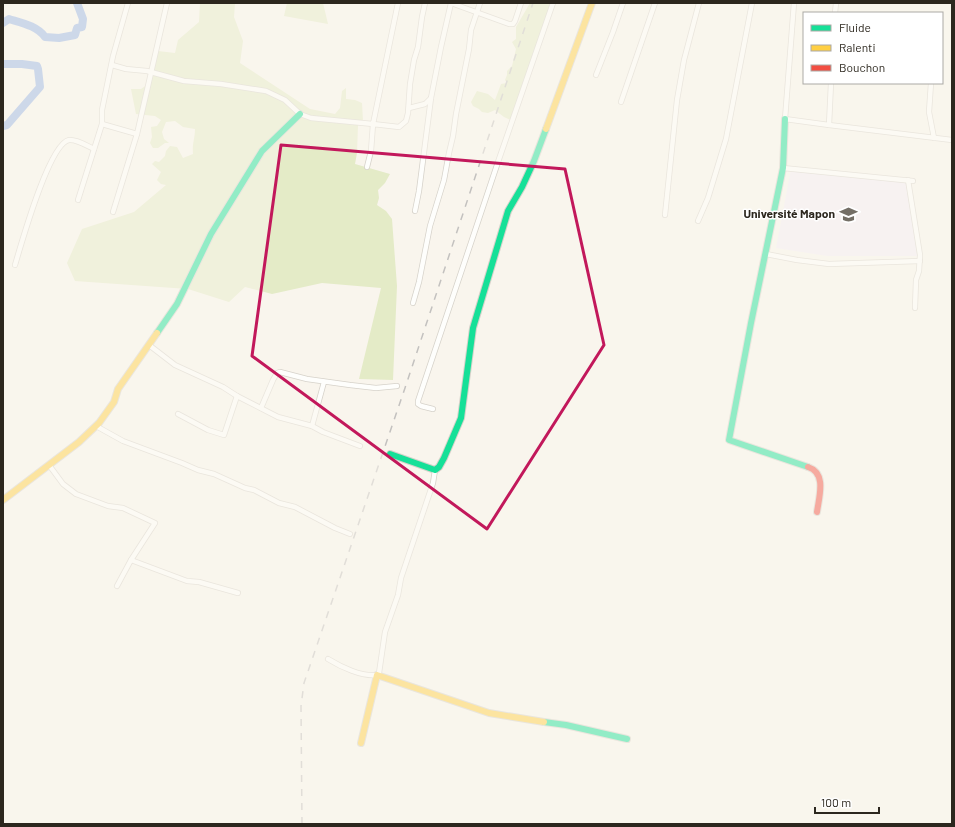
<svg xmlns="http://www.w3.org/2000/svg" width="955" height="827" font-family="Barlow,sans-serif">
<rect width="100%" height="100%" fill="#f9f5ed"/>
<polygon fill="#f4eef7" points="791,169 910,180 917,256 827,256 776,248"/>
<g fill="#e4ebc7">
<path d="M200 3H235L234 17 243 41 240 63 310 109 335 114 340 108 342 91 346 88V99L355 100 362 103 363 121 358 125 357 153 355 164 390 174 385 183 378 190 379 198 377 205 386 211 392 219 397 286 393 380 359 379 381 288 322 283 272 294 245 287 229 302 188 289 75 281 67 263 82 229 134 212 166 185 161 184 157 180 161 172 152 164 155 161 159 162 165 156 166 151 170 146 177 147 183 158 193 154C192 143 195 139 195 129L183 127 175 121 166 122 162 132 164 139 169 143H165L158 148H153L150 143 152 137 151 127 157 126 161 120 155 116 136 114 131 89H141L151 82 158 51 175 53 178 40 199 22Z"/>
<polygon points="287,3 323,3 328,24 284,16"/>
<polygon points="530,3 552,3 516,118 513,121 504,117 495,110 488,113 482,112 479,109 473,106 471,102 477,91 488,94 495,100 501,84 507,83 505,80 507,75 507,71 512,66 516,49 512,42 516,39 516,27"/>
</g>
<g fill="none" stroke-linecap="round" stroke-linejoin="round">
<g stroke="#98b4e5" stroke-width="8">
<path d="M3 23 9 19C22 23 37 26 45 37L59 38 75 35 77 28 82 27 83 19 77 3"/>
<polyline points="3,64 22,64 37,66 38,69 40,87 7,125 3,126"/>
</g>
<defs>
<g id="street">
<polyline points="451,3 509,24 513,24 515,21 521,3"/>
<polyline points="794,3 785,119 829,125 831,83"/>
<polyline points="835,13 836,3"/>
<polyline points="112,65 126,69 147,71 184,81 221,84 266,91 285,100 300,114 311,118 373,124 398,3"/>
<polyline points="596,75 613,32 623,3"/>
<polyline points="931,83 929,112 934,138"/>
<polyline points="621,102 655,3"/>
<polyline points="409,108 425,104 431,98 441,47 451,3"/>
<polyline points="102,124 137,134"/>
<polyline points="829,125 952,140"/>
<polyline points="367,167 371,151 373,124 399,127 406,121 408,113 410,84 414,60 418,47 422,17 425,3"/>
<polyline points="783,168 913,181"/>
<polyline points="908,180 920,255 919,271 916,280 915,308"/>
<polyline points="78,200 102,124 102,110 113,56 128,3"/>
<polyline points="415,211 419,191 431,98"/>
<polyline points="113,212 137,134 167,3"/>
<polyline points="665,215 677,100 684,60 699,3"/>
<polyline points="698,221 708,198 726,139 752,3"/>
<polyline points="766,254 797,260 829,264 920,261"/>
<path d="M15 265C21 245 49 144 69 140 77 139 87 146 94 149"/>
<polyline points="413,303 419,282 430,226 444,180 449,153 453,136 456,114 469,49 471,30 480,3"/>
<polyline points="149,345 175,365 223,387 237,396 278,417 312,426 323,432 360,446"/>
<polyline points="261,408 273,380 277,373 280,372 307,379 350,385 376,388 397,386"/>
<polyline points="433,409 421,406 418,404 418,401 498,162 553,3"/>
<polyline points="178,414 208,430 224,435 237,396"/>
<polyline points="96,426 123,441 182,463 198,470 214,474 245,488 254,490 279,503 295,507 335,528 350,534"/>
<polyline points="312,426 324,382"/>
<polyline points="49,465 63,484 76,494 108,506 123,508 155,523 131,560 117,586"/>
<polyline points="131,560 187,581 199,582 238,593"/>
<path d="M328 659C341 667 362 677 377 675L379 673 385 632 398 595 401 578 433 483 435 470"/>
</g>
<g id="fast">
<polyline points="785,119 783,168 751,323 729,440 808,467"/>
<polyline points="157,333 177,304 211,234 262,151 300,114"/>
<polyline points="390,454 435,470 439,467 444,458 461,418 473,328 508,211 522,187 534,161 546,129"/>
<polyline points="544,722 566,725 627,739"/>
</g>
<g id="slow">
<polyline points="546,129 592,3"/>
<polyline points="3,500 79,442 99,423 114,402 118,389 157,333"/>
<polyline points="361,743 377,675 489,713 544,722"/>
</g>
<path id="jam" d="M808 467C827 473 819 497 817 512"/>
</defs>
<use href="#street" stroke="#d6d2ca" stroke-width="6"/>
<use href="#fast" stroke="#d6d2ca" stroke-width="8"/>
<use href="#slow" stroke="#d6d2ca" stroke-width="8"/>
<use href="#jam" stroke="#d6d2ca" stroke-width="8"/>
<use href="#street" stroke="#fefefc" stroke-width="4.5"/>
<use href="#fast" stroke="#16e098" stroke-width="6"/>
<use href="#slow" stroke="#ffcf43" stroke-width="6"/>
<use href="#jam" stroke="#f24e42" stroke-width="6"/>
<polyline stroke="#c3c1bf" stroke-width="1.5" stroke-dasharray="7 7" stroke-linecap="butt" points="302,824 301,706 304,683 405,388 533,3"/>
</g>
<path d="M0 0H955V827H0ZM281 145 565 169 604 345 487 529 252 356Z" fill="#f9f5ed" fill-opacity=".55" fill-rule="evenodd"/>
<path fill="none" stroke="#c2185b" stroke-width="3" stroke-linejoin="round" d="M281 145 565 169 604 345 487 529 252 356Z"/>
<defs>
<symbol id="university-bare" viewBox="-9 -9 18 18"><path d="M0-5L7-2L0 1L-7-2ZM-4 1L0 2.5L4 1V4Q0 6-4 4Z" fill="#746f66" stroke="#fff" stroke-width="2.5" paint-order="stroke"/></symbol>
</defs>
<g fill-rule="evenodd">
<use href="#university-bare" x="836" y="202" width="25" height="25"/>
</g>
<g text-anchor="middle" stroke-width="3" stroke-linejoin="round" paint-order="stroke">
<g font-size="12" font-weight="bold" fill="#2c271e" stroke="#fff" text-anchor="end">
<text x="835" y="218">Université Mapon</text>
</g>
</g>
<rect width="955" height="827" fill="none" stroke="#2c271e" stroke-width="8"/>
<rect x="803" y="12" width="140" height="72" fill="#ffffff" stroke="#aba9a5"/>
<rect x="811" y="25" width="20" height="6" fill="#16e098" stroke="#aba9a5"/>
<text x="839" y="32" font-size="12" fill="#2c271e">Fluide</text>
<rect x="811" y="45" width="20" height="6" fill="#ffcf43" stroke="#aba9a5"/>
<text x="839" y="52" font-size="12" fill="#2c271e">Ralenti</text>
<rect x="811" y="65" width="20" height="6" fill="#f24e42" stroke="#aba9a5"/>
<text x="839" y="72" font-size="12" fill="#2c271e">Bouchon</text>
<path d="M815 807v6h64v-6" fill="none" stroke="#2c271e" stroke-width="2"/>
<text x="821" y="807" font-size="12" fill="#2c271e" stroke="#ffffff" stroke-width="3" paint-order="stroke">100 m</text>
</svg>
